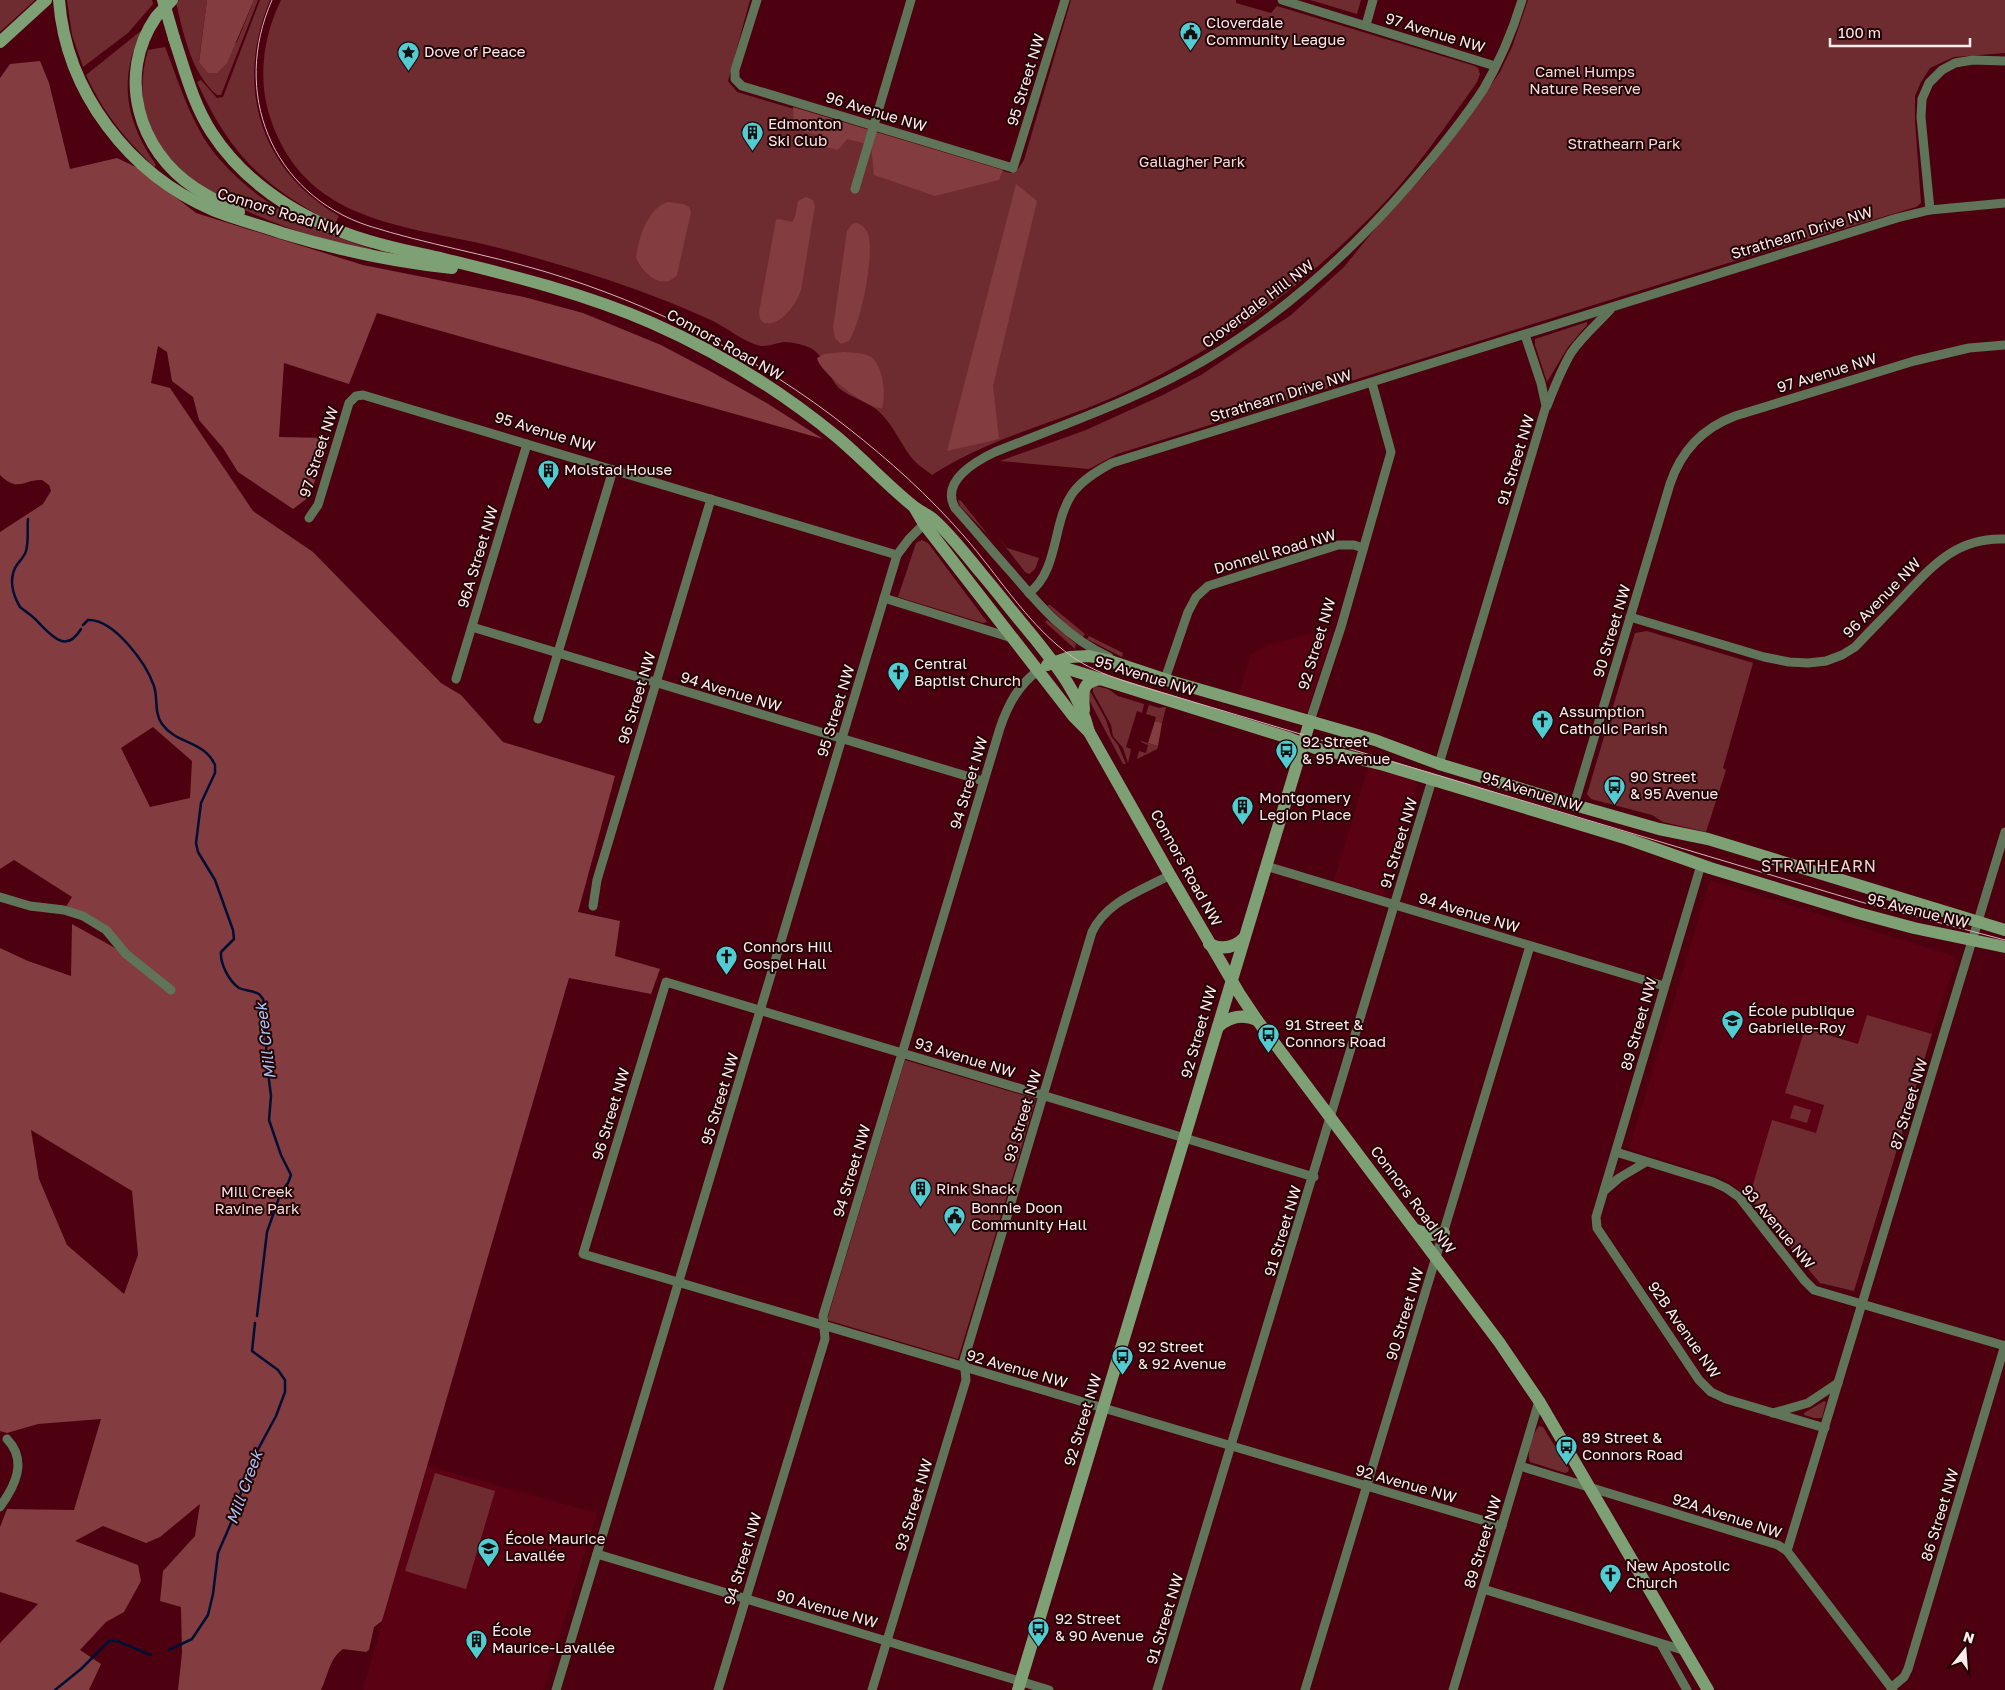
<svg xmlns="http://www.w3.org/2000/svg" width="2005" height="1690" font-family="'Golos Text',sans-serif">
<rect width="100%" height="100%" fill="#4d000f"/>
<g fill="#5a0214">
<polygon points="1322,631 1332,634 1307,713 1239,695 1250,655 1267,645"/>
<polygon points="1369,764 1410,776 1417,785 1383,896 1334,881"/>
<polygon points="1710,880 1957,957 1932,1034 1868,1015 1859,1044 1824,1105 1816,1133 1772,1121 1749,1198 1724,1178 1629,1149"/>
<polygon points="427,1466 597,1513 543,1690 363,1690"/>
</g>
<g fill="#6f2c30">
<polygon points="0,0 35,0 0,32"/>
<polygon points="67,0 152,0 153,4 128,33 83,67 72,35"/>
<path d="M179 0H207L199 61 237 42 254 0H258L221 95H217C191 73 184 35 176 3Z"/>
<path d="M260 0H270C235 84 258 169 339 216L335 224C264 187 231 156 197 82L201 80 217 98 223 97Z"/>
<path d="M281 0H750L728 81 737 92 1010 173 1018 169 1024 160 1071 0H1236V3L1271 13 1277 6 1475 66 1478 68 1480 74 1477 82C1448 123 1419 165 1385 202 1310 281 1222 348 1123 393 1060 422 990 437 932 475 925 469 916 464 911 457 899 441 892 422 876 409 865 401 850 397 840 389 829 379 825 359 815 351 808 345 792 342 784 342 776 343 765 348 757 345 743 341 727 328 713 321 674 303 634 288 593 275 554 263 514 251 474 242 389 224 303 215 271 120 257 80 263 37 281 0Z"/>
<polygon points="1310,0 1361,0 1357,14"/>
<polygon points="1528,0 2005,0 2005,53 1954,57 1930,68 1921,82 1915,96 1915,121 1921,203 1916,207 1741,259 1117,454 1089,469 1000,461 1086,430 1163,395 1201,375 1291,315 1344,267 1383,219 1426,173 1464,123 1500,72 1512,47"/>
<path d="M142 30C118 79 125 120 156 165L154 167C123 136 104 114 86 75Z"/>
<path d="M165 47C180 85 193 131 222 162 263 208 314 230 372 249L370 253C276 226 110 182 148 50Z"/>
<polygon points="1587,322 1587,325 1568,347 1547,382 1535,345 1535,339"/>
<polygon points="958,500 961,501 989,536 960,506"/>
<polygon points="998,537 1007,548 1039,558 1035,569 1029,574 1025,572"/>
<polygon points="922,540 928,543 987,622 983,623 898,597 916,543"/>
<polygon points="1047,605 1050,605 1085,634 1083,637 1069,627"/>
<polygon points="1047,620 1076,644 1075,649 1045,622"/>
<polygon points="1647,631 1753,663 1723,768 1726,770 1706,832 1663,822 1652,815 1591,799 1587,794 1635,633"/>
<polygon points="1089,636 1123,653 1122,657 1087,639"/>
<polygon points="1096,686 1108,689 1118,696 1144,704 1142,713 1137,711 1126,747 1131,749 1128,763 1123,748 1113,736 1111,725 1093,692 1093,687"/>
<polygon points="1090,691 1106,720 1111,736 1118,745 1126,764 1123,764 1088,698"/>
<polygon points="1149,705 1159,708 1166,707 1162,723 1155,721 1156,717 1146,714"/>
<polygon points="1141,741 1158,746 1157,749 1137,759 1139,751 1146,753 1148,745 1141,742"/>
<polygon points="1867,1015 1932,1034 1854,1291 1820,1283 1749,1198 1772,1120 1816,1133 1824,1105 1785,1093 1805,1028 1858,1044"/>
<polygon points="905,1060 1036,1099 958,1359 827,1320"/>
<polygon points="1794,1105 1811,1110 1807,1123 1790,1118"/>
<polygon points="1824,1401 1826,1402 1822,1418 1814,1418 1804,1415 1804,1413"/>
<path d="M1539 1426 1543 1427 1569 1469 1568 1472 1565 1473 1530 1462C1526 1453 1533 1433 1539 1426Z"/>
<polygon points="435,1473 495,1491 466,1589 405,1571"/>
</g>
<g fill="#833c40" fill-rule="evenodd">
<polygon points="207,0 254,0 227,63 217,73 208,73 199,62"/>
<path d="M40 61 49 83 70 169 117 158 138 168 196 213 363 265 524 297 583 313 661 345 710 371 765 402 823 439 377 313 349 384 284 363 279 437 330 438 309 497 293 509 238 472 223 448 199 420 193 397 172 381 167 352 158 346 151 383 170 388 253 511 313 552 441 683 461 695 503 742 615 776 578 912 620 921 615 956 660 969 651 994 569 978 382 1621 374 1627 369 1650 366 1652 343 1649C329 1659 328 1676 321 1690H178L182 1653 181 1607 160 1601 163 1571 195 1536 200 1504 160 1537 146 1543 103 1526 75 1541 138 1565 141 1581 124 1612 106 1622 80 1650 101 1664 89 1690H0V1643L38 1604 0 1592V1527L7 1509 74 1510 101 1419 38 1424 7 1433 0 1431V948L28 961 71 976 72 924 124 953 106 930 64 910 72 897 14 860 0 869V532L43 504 51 491 49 485 42 480C24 479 18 493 0 475V78L10 64ZM153 727 192 761 190 798 150 807 121 748ZM31 1130 132 1191 138 1255 124 1294 67 1245 39 1179Z"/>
<polygon points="793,107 1003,170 999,180 935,196 874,175 871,145 847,139 838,150 826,147 821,136 794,129"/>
<polygon points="1016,184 1037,201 993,386 999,439 947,451"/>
<path d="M806 197 813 200 815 206 801 290C796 304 781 327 764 323L760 319 759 312 776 220 779 219 792 222 795 217 798 201Z"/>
<path d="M667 202 683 204 689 207 691 212 677 275C662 292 641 272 636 257 639 237 647 210 667 202Z"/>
<path d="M857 223C862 225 866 228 868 234 875 253 861 324 849 341L841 344 835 338 833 328 847 231 852 224Z"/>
<path d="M844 352C852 353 863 352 871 357 882 363 887 396 882 408 867 409 820 373 817 358L824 354Z"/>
<polygon points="1155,721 1162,723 1158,746 1148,743"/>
</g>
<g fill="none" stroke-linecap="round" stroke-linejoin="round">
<g stroke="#000f33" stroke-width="2.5">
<path d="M28 519C27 529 29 541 26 551 24 558 18 562 15 568 9 581 13 595 20 607 26 612 33 616 38 622 52 636 66 654 81 629"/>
<path d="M83 625 88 620C114 619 146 663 154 686 158 698 154 713 162 724 177 745 204 740 215 765V773L201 803 196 843 198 852 215 880 233 930 234 939 221 952C220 964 229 981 239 988 245 991 252 990 259 994L263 999 267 1020 266 1056 271 1096 269 1120 281 1155 291 1175 288 1183 281 1192 267 1232 257 1316"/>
<polyline points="169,1650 192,1639 208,1615 213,1594 218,1553 234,1516 248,1468 276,1416 285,1392 285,1380 278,1370 252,1351 255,1323"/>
<polyline points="55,1690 81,1669 109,1641 117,1641 151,1655"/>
</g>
<g stroke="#5f7459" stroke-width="9">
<polyline points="757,0 735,70 735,79 742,86 1013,168 1065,0"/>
<polyline points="1282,0 1495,66"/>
<polyline points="1366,25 1373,0"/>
<polyline points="855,189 911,0"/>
<polyline points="1930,210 1921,117 1922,99 1929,83 1942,70 1955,63 1973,60 2005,61"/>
<path d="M1547 406C1554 388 1561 370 1571 353 1582 337 1597 324 1610 310"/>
<polyline points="309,518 318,505 349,403 356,396 363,395 897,555"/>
<path d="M1029 593C1059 570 1052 524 1072 494 1082 480 1097 471 1112 463L1897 218 1930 210 2005 203"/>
<polyline points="884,598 1012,638"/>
<path d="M1630 617 1764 657 1789 662 1808 663 1826 661 1842 655 1855 647C1871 630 1887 614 1903 597 1933 565 1957 537 2005 539"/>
<polyline points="472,627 983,781"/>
<path d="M1109 657C1067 638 1040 606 1011 572 992 551 974 529 955 508 940 481 976 461 995 452 1065 424 1138 399 1203 361 1282 315 1349 254 1409 185 1435 155 1461 123 1483 90 1499 63 1513 30 1522 0"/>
<polyline points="456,679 527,444"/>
<polyline points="1165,679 1188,612 1196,597 1208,586 1338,545 1354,545 1363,548"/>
<polyline points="538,719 613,470"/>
<polyline points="1310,721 1341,627 1391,452 1372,383"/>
<polyline points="1439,764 1546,406 1541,383 1525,335"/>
<path d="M1574 805 1670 484C1681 451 1703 428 1735 416L1914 361 1969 348 2005 345"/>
<polyline points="1701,865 1596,1217 1597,1228 1699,1380 1711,1392 1726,1399 1825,1428"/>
<polyline points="1266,866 1664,986"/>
<polyline points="0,897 30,906 64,910 83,916 106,930 126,954 171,990"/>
<polyline points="593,906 597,880 711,499"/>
<polyline points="1616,1152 1713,1182 1726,1188 1739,1197 1804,1280 1814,1290 2005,1346"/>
<polyline points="1314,1177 666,982 583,1254 1502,1526"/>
<polyline points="1605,1190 1619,1178 1646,1162"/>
<polyline points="1773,1413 1808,1403 1838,1383"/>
<polyline points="1520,1466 1778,1545 1787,1551 1893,1690"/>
<path d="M0 1507C15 1486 28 1461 7 1439"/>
<polyline points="1787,1551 2005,832"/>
<polyline points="597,1554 1049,1690"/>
<polyline points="1483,1589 1686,1651"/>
<polyline points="1661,1644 1687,1690"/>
<polyline points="1891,1688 1904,1677 1908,1669 2005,1345"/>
<polyline points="556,1690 897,555 909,539 924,524"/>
<path d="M718 1690 825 1339 823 1316 1000 728C1008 705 1018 685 1039 670"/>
<path d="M872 1690 966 1380 964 1360 1092 932C1107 901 1141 891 1170 875"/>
<polyline points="1157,1690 1432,780"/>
<polyline points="1305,1690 1530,946"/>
<polyline points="1453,1690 1539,1401"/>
</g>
<g stroke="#7ea075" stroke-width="12">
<path d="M59 0C66 92 129 174 213 210 235 219 259 225 282 233 338 250 394 262 452 268"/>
<path d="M172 0C167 6 161 11 156 17 116 75 138 151 195 188 209 197 224 205 239 212"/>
<path d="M174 38C185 71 193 104 212 133 250 191 314 227 380 244 401 250 423 254 444 259 514 276 586 294 652 323 718 352 781 391 837 437 863 459 886 484 913 506 919 511 927 514 933 519 951 535 966 555 981 573 998 593 1014 614 1031 634 1055 664 1080 694 1089 732"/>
<polyline points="0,42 46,0"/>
<polyline points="914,507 924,524 1074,717 1089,732 1170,875 1239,993 1257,1020 1499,1342 1539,1401 1708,1690"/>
<polyline points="1055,663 1065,668 1289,738 1315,748 1384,765 1628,839 1710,868 1858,913 1914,928 2005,947"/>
<polyline points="1047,665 1070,657 1089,656 1107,660 1170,681 1375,740 1439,764 1578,806 1659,829 1708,839 2005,930"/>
<path d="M1084 710C1083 693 1080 682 1101 679"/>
<path d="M1209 944C1222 950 1234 948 1244 938"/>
<path d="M1218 1027C1230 1016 1243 1014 1257 1020"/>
<polyline points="1416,1230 1431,1235 1444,1233"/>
<polyline points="1018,1690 1310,721"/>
</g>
<path stroke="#d7b6ba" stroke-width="1" d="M272 0C231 92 271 194 369 226 426 244 485 254 543 271 653 304 758 357 848 428 889 460 929 496 963 535 1000 577 1033 634 1082 663 1099 673 1118 679 1137 685L1861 902 2005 940"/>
<polyline stroke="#7ea075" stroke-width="12" points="163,0 174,38"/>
</g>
<defs>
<symbol id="civic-pin" viewBox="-11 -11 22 30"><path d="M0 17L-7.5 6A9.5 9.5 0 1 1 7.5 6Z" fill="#51ccd1" stroke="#210306"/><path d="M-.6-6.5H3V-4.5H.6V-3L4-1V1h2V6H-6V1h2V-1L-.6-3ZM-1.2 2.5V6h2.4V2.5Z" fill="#111"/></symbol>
<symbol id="sight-pin" viewBox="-11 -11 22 30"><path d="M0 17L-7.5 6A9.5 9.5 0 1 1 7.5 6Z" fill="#51ccd1" stroke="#210306"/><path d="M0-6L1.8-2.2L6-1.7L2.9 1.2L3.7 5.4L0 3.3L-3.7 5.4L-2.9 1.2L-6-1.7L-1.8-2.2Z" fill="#111"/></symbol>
<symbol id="building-pin" viewBox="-11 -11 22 30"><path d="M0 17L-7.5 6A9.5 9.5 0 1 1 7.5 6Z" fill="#51ccd1" stroke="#210306"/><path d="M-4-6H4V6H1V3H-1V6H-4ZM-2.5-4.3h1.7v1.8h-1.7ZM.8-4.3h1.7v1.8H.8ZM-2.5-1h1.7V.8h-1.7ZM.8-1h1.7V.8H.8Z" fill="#111"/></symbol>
<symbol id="church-pin" viewBox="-11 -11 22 30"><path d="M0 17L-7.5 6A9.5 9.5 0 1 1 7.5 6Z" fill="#51ccd1" stroke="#210306"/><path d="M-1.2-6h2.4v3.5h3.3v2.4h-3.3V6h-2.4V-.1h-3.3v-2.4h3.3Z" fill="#111"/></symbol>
<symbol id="bus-pin" viewBox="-11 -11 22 30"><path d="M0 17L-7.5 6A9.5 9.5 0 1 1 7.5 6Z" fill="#51ccd1" stroke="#210306"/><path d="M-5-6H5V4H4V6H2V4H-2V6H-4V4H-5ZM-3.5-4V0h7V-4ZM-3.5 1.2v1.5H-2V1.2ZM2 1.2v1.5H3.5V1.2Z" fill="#111"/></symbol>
<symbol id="school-pin" viewBox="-11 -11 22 30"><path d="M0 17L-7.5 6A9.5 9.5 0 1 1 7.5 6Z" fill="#51ccd1" stroke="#210306"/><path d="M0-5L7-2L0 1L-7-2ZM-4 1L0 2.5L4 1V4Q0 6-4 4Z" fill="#111"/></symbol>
</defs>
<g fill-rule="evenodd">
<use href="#civic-pin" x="1178" y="20" width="25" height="34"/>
<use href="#sight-pin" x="396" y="40" width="25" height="34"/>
<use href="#building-pin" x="740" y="120" width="25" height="34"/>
<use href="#building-pin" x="536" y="458" width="25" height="34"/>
<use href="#church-pin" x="886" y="660" width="25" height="34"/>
<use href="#church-pin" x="1530" y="708" width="25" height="34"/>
<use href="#bus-pin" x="1274" y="738" width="25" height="34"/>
<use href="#bus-pin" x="1602" y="774" width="25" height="34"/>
<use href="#building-pin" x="1230" y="794" width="25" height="34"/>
<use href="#church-pin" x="714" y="944" width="25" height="34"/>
<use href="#school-pin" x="1720" y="1008" width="25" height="34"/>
<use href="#bus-pin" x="1256" y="1022" width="25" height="34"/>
<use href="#building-pin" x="908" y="1176" width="25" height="34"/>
<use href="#civic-pin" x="942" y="1204" width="25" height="34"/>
<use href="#bus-pin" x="1110" y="1344" width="25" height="34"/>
<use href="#bus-pin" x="1554" y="1434" width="25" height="34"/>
<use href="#school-pin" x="476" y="1536" width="25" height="34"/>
<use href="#church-pin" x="1598" y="1562" width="25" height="34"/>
<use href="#bus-pin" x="1026" y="1616" width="25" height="34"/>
<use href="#building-pin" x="464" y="1628" width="25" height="34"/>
</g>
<g text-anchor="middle" stroke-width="4" stroke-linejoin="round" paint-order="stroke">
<g font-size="15" fill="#ffebeb" stroke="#210306" text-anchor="start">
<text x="1206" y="28">Cloverdale<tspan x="1206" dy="17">Community League</tspan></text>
<text x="424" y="57">Dove of Peace</text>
<text x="768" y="129">Edmonton<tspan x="768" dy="17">Ski Club</tspan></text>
<text x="564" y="475">Molstad House</text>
<text x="914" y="669">Central<tspan x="914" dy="17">Baptist Church</tspan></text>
<text x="1559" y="717">Assumption<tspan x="1559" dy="17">Catholic Parish</tspan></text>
<text x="1302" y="747">92 Street<tspan x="1302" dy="17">&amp; 95 Avenue</tspan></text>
<text x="1630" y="782">90 Street<tspan x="1630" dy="17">&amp; 95 Avenue</tspan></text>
<text x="1259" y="803">Montgomery<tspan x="1259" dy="17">Legion Place</tspan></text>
<text x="743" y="952">Connors Hill<tspan x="743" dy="17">Gospel Hall</tspan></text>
<text x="1748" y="1016">École publique<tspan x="1748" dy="17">Gabrielle-Roy</tspan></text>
<text x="1285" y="1030">91 Street &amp;<tspan x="1285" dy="17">Connors Road</tspan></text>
<text x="936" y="1194">Rink Shack</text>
<text x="971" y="1213">Bonnie Doon<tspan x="971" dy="17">Community Hall</tspan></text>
<text x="1138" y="1352">92 Street<tspan x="1138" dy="17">&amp; 92 Avenue</tspan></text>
<text x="1582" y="1443">89 Street &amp;<tspan x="1582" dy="17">Connors Road</tspan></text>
<text x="505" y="1544">École Maurice<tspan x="505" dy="17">Lavallée</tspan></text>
<text x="1626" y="1571">New Apostolic<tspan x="1626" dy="17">Church</tspan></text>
<text x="1055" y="1624">92 Street<tspan x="1055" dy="17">&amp; 90 Avenue</tspan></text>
<text x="492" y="1636">École<tspan x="492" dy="17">Maurice-Lavallée</tspan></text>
</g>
<g font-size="15" fill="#ffebeb" stroke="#210306">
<text transform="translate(1435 33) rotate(17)" y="5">97 Avenue NW</text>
<text transform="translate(1026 80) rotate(-73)" y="5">95 Street NW</text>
<text transform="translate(876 112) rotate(17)" y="5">96 Avenue NW</text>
<text transform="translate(280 212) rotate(17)" y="5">Connors Road NW</text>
<text transform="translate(1802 233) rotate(-17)" y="5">Strathearn Drive NW</text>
<text transform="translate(1258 304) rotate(-37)" y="5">Cloverdale Hill NW</text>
<text transform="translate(725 345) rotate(29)" y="5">Connors Road NW</text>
<text transform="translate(1827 373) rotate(-17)" y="5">97 Avenue NW</text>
<text transform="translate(1281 396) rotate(-17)" y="5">Strathearn Drive NW</text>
<text transform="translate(545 432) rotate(17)" y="5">95 Avenue NW</text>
<text transform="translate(319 452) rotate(-72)" y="5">97 Street NW</text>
<text transform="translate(1516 460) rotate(-73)" y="5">91 Street NW</text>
<text transform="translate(1275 552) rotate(-16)" y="5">Donnell Road NW</text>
<text transform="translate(478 557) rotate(-73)" y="5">96A Street NW</text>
<text transform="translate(1882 598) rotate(-46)" y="5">96 Avenue NW</text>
<text transform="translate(1612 631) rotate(-73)" y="5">90 Street NW</text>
<text transform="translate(1317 644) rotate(-73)" y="5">92 Street NW</text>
<text transform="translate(1145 676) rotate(17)" y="5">95 Avenue NW</text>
<text transform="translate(731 692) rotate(17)" y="5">94 Avenue NW</text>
<text transform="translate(637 698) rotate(-73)" y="5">96 Street NW</text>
<text transform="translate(836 711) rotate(-73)" y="5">95 Street NW</text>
<text transform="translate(969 783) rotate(-73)" y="5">94 Street NW</text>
<text transform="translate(1532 792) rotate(17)" y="5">95 Avenue NW</text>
<text transform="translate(1399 843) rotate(-73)" y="5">91 Street NW</text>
<text transform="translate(1186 868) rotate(61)" y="5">Connors Road NW</text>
<text transform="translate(1918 911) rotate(14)" y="5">95 Avenue NW</text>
<text transform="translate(1469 913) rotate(17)" y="5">94 Avenue NW</text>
<text transform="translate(1639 1024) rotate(-74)" y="5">89 Street NW</text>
<text transform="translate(1199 1032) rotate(-74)" y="5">92 Street NW</text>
<text transform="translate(965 1058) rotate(17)" y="5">93 Avenue NW</text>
<text transform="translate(720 1099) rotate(-73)" y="5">95 Street NW</text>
<text transform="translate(1909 1104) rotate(-73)" y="5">87 Street NW</text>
<text transform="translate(611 1114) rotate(-73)" y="5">96 Street NW</text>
<text transform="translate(1023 1116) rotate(-73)" y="5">93 Street NW</text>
<text transform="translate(852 1171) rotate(-73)" y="5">94 Street NW</text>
<text transform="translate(1413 1200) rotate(53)" y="5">Connors Road NW</text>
<text transform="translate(1778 1227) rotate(50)" y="5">93 Avenue NW</text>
<text transform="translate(1283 1231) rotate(-73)" y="5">91 Street NW</text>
<text transform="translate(1405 1314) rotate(-73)" y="5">90 Street NW</text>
<text transform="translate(1684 1330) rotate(55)" y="5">92B Avenue NW</text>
<text transform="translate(1017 1369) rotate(16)" y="5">92 Avenue NW</text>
<text transform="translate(1083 1420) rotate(-73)" y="5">92 Street NW</text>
<text transform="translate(1406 1484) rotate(16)" y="5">92 Avenue NW</text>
<text transform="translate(914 1505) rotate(-73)" y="5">93 Street NW</text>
<text transform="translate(1940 1515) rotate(-73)" y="5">86 Street NW</text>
<text transform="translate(1727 1516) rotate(18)" y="5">92A Avenue NW</text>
<text transform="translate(1483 1542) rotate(-73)" y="5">89 Street NW</text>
<text transform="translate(743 1559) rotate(-73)" y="5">94 Street NW</text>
<text transform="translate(827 1609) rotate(16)" y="5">90 Avenue NW</text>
<text transform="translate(1165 1619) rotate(-73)" y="5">91 Street NW</text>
</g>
<g font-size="15" fill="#f3dcdc" stroke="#210306">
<text x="1585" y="77">Camel Humps<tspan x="1585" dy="17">Nature Reserve</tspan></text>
<text x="1624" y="149">Strathearn Park</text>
<text x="1192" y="167">Gallagher Park</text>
<text x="257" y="1197">Mill Creek<tspan x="257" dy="17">Ravine Park</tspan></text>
</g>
<g font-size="16" letter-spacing="1" fill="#f5cfce" stroke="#210306">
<text x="1819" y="872">STRATHEARN</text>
</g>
<g font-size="16" font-style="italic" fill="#a5c4f4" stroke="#210306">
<text transform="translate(265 1041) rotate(-97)" y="6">Mill Creek</text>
<text transform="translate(244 1487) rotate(-70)" y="6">Mill Creek</text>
</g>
</g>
<g transform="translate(1965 1650) rotate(17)" stroke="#210306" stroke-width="4" paint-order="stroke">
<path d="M0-4L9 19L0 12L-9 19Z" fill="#ffebeb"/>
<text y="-8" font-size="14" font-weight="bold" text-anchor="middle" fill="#ffebeb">N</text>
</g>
<path d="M1830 38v8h140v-8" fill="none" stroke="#ffebeb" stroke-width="2.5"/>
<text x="1838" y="38" font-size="15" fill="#ffebeb" stroke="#210306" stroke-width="4" paint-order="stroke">100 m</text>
</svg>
